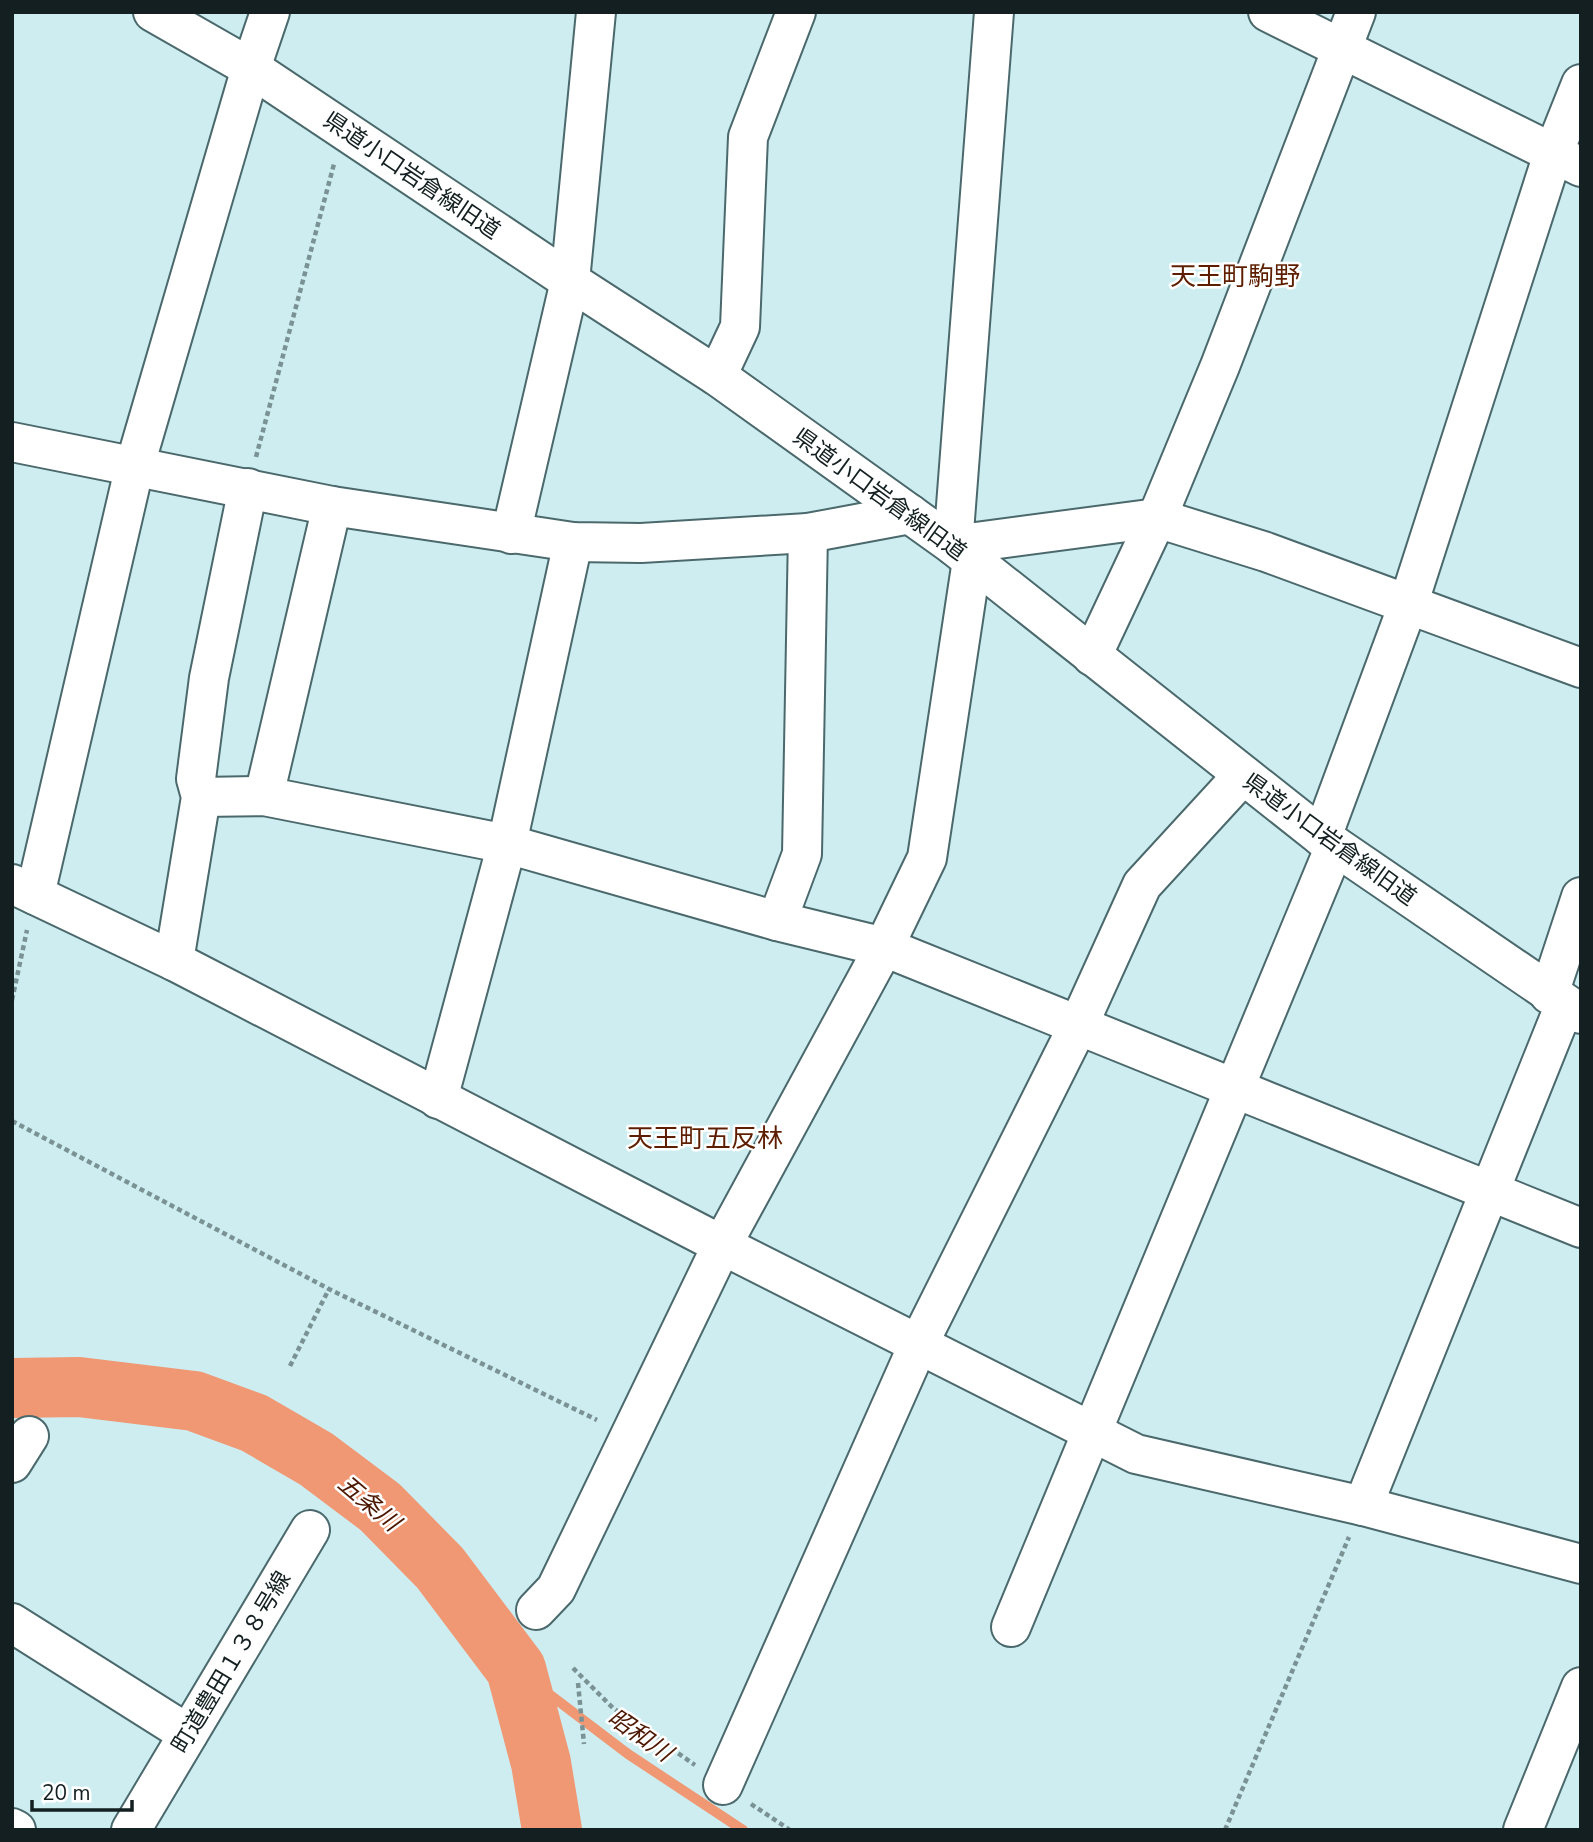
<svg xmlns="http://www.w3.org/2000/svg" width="1593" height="1842" font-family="'Nunito Sans','Noto Sans JP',sans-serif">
<rect width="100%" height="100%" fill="#cdedf1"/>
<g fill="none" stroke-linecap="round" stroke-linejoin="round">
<polyline stroke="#f09874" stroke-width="10" points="516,1669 628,1754 743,1830"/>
<polyline stroke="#f09874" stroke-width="60" points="12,1388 79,1387 194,1401 254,1423 316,1459 380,1507 440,1568 516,1669 541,1763 552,1830"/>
<defs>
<g id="minor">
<polyline points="153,12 251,68 570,281 717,376 953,545 1322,837 1581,1014"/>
<polyline points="994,12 953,545 1157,518 1266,552 1581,668"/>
<polyline points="1268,12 1581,167"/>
<polyline points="717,376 740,327 748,137 796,12"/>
<polyline points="12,442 332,506 573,542 641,543 808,533 910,514"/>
<polyline points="511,534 570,281 596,12"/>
<polyline points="1092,656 1157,518 1220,366 1356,12"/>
<polyline points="264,796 332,506"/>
<polyline points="201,797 264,796 507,844 777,921 884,947 1581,1228"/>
<polyline points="1322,837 1408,605 1553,154 1581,84"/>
<polyline points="12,884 174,961 722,1245 1136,1454 1363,1506 1581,1564"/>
<polyline points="35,895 135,465 251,68 270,12"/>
<polyline points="777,921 802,854 808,533"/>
<polyline points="174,961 201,797 196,779 209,678 248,488"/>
<polyline points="1549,994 1581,897"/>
<polyline points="438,1099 507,844 573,542"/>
<polyline points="12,1463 29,1436"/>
<polyline points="1363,1506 1565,1004"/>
<polyline points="536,1610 556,1589 722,1245 884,947 927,858 972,560"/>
<polyline points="12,1623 188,1734"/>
<polyline points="1011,1627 1335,846"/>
<polyline points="723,1785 919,1343 1078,1026 1142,885 1243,775"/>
<polyline points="12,1828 16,1830"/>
<polyline points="131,1830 310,1530"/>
</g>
<polyline id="major" points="1523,1830 1581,1687"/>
</defs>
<use href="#minor" stroke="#4b696c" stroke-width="42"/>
<use href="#major" stroke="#4b696c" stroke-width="42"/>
<g stroke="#7b9295" stroke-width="4.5" stroke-dasharray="5 3.5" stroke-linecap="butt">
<polyline points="256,457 334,164"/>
<polyline points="12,1000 27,930"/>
<polyline points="12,1121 329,1289 597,1420"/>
<polyline points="290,1366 329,1289"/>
<polyline points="573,1668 613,1708 695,1765"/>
<polyline points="578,1683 584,1744"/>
<polyline points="751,1804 790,1830"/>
<polyline points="1225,1830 1349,1537"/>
</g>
<use href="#minor" stroke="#fff" stroke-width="38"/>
<use href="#major" stroke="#fff" stroke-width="38"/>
</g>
<g text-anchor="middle" stroke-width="5" stroke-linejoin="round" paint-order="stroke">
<g font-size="23" fill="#131f20" stroke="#fff">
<text transform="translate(412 175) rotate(34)" y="8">県道小口岩倉線旧道</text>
<text transform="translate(880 494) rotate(36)" y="8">県道小口岩倉線旧道</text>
<text transform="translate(1330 839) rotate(36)" y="8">県道小口岩倉線旧道</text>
<text transform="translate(231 1662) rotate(-59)" y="8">町道豊田１３８号線</text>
</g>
<g font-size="24" font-style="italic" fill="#4c1700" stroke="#fff">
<text transform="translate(369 1503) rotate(40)" y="8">五条川</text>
<text transform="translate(640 1735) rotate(35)" y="8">昭和川</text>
</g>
<g font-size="26" fill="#5d1e00" stroke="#fff">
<text x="1235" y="285">天王町駒野</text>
<text x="705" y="1147">天王町五反林</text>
</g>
</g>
<rect width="1593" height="1842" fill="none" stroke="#131f20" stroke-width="28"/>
<path d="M32 1800v10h100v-10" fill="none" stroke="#131f20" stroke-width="3.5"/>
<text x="42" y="1800" font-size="21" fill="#131f20" stroke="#ffffff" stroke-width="5" paint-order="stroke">20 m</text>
</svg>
